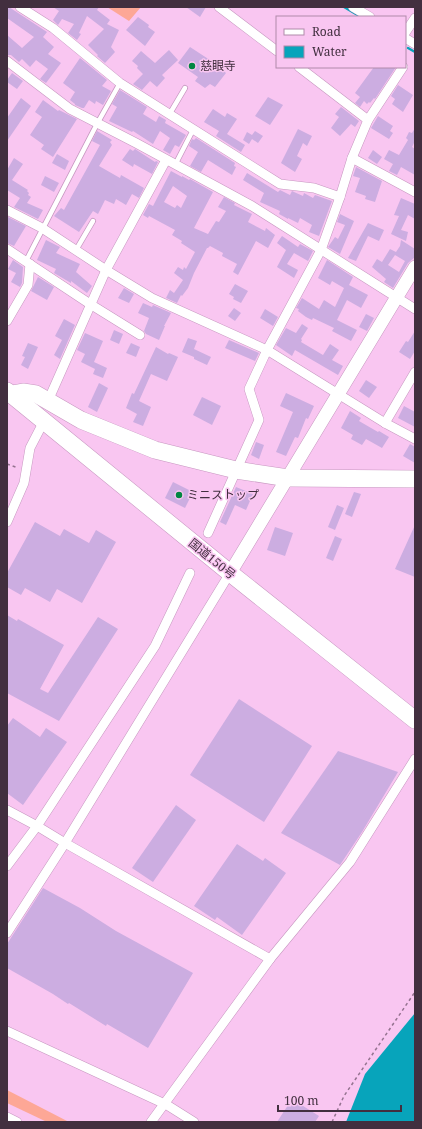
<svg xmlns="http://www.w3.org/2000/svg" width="422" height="1129" font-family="'Noto Serif','Noto Sans JP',serif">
<rect width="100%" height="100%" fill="#f9c6f1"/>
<g fill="#fda796">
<polygon points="107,7 141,7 129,21"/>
<polygon points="7,1090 69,1122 47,1122 7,1103"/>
</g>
<polygon fill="#07a4bb" points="415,1013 415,1122 346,1122 365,1074"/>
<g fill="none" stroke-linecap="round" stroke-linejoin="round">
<g stroke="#07a4bb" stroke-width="2.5">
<polyline points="344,7 361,17"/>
<polyline points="408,48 415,52"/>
</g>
</g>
<g fill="#ccade1" fill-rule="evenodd">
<polygon points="9,7 47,32 43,37 54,47 48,54 61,63 46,83 40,79 48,69 36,60 30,67 22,59 19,62 11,55 7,55 7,35 22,48 34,37 7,18 7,10"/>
<polygon points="53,7 99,7 97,10 110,20 107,24 119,30 111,47 115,52 105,63 97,56 98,55 88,45 104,29 87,16 79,33 81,34 77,40 68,33 74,24 62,19 58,25 53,20 59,11"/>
<polygon points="186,7 206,7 200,17"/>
<polygon points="138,17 149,25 148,27 155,32 145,46 126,30"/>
<polygon points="190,47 216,64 215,65 226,73 215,87 210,84 205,88 195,81 198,77 178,63"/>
<polygon points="169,50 178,60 162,75 165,78 157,87 150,81 142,90 133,84 143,74 137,68 138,66 132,61 141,51 155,63"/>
<polygon points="80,58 107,80 102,86 111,91 103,105 96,101 95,104 89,100 84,108 82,108 75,105 75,104 70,100 75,92 63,83"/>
<polygon points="374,67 396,67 375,99 374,98 370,103 369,102 367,104 364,101 360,107 355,103 360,97 355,93"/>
<polygon points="12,73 23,81 17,89 7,82 7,80"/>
<polygon points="398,85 413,95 403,112 392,104 395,99 391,96"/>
<polygon points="120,90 147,107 143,114 156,122 159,116 166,120 165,123 186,135 179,147 175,145 170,154 163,150 170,138 160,131 153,144 133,131 132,132 109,121 117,107 112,104"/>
<polygon points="268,97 283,105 270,125 255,116"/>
<polygon points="21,98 31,106 7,141 7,118"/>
<polygon points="43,100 58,111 59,110 77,119 53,157 41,149 44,145 30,135 42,117 35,112"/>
<polygon points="341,107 359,121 355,127 351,124 340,136 331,128 339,117 335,114"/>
<polygon points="213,109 225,117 227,113 237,119 227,134 245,145 241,152 216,136 219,131 204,122"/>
<polygon points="378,116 393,126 390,131 393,133 389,139 371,128"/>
<polygon points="415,128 415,144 414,143 412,147 415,149 415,175 401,167 397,175 389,171 393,164 384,159 389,150 399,155 408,140 406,138 409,132 412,133"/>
<polygon points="298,129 312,136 307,146 303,143 297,156 302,159 295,172 281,163"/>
<polygon points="97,131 112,140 110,142 112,145 99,166 120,178 121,175 144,188 139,198 132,194 126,205 116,199 114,204 105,200 98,214 93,211 79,232 54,216 61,208 64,210 100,145 92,141"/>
<polygon points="255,131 263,136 258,143 252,139 249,144 243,140 247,132 252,135"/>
<polygon points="196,138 235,163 234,166 236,167 232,175 208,160 201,172 190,166 198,152 189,146 192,139 194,140"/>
<polygon points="130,149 133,151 135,149 155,162 156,161 158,162 152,174 134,164 133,167 122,160"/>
<polygon points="373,150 382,157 377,164 368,158"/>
<polygon points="57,154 69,161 65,170 52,163"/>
<polygon points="14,158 23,164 12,180 28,190 27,191 29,193 28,195 31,197 27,203 43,210 38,219 14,207 20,198 7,190 7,170"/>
<polygon points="356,167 382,181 375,202 365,199 366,196 355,192 360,178 353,176"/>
<path d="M171 171 182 177V176L189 180 190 179 213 192 194 228 208 234 216 221 219 222 226 211 218 207 224 197 235 203 234 205 252 214 248 222 265 231 266 228 275 235 268 248 256 241 238 275 233 272 237 264 222 256 223 253 210 246 208 248H207L194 273 188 288 182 296 181 295 177 303 166 298 170 290 174 293 183 280 174 273 178 267 183 270 184 267 186 269 195 252 181 243 182 241 172 235 175 230 149 216 148 218 143 215 149 204 153 206ZM173 186 187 196 181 208 177 205 175 208 164 202Z"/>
<polygon points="247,173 278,192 280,190 290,195 292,191 294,192 303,196 304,193 313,198 315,195 332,201 319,236 309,232 312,225 300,218 298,223 288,218 288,219 279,214 280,211 260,202 264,193 243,180"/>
<polygon points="45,176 59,183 54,192 41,185"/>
<polygon points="401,198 415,204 415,219 408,215 401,230 408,232 406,241 391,234 399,216 394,215"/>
<polygon points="340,214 354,221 340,254 328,247 335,237 338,239 345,225 337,222"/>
<polygon points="8,217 26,226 14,246 7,243 7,219"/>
<polygon points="368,223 384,230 379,241 368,236 356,261 348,258"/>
<polygon points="282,236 298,247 300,244 313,251 308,261 294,253 287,264 298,270 294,278 277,267 286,250 277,243"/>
<polygon points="46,240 60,247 56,253 80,264 76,272 92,286 87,293 71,281 71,283 54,273 56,269 37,260"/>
<path d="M401 240 415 249V257L408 263 393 288 384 282 386 279 372 267 377 259 382 262 390 249 396 252 400 246ZM395 255 405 261 399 272 388 265Z"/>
<polygon points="13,260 23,267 22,283 20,287 11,282 16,273 8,269"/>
<polygon points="327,260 353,277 349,285 368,295 361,308 347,300 337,320 357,330 351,341 332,331 334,328 313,318 312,320 306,317 298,311 299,309 296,308 302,298 319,309 324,300 335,307 344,288 332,281 330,285 318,278"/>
<polygon points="38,277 54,287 47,300 31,291"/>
<polygon points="235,284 248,291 241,303 233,299 234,297 229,294"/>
<polygon points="124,288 134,294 129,303 118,298"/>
<polygon points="143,303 152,307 153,305 171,313 164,326 165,326 159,340 146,334 144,331 149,318 138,313"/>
<polygon points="234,308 241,313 235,321 228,316"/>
<polygon points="265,309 278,317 273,326 260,318"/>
<polygon points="366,314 374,318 367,331 359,327"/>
<polygon points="64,319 75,325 60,359 54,355 62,340 55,336"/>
<polygon points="302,324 308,328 301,339 302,340 301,342 323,355 330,344 339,350 332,360 343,366 338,375 295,350 292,356 276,345 286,328 296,333"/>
<polygon points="114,330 123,334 119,344 110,340"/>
<polygon points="415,331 415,351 410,359 399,352 406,341 408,342"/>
<polygon points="85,333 103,341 94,362 107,368 103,378 93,374 95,369 81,362 85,354 77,350"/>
<polygon points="188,338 197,341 194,349 211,357 207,365 194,359 194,357 182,352"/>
<polygon points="229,340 259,353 255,361 225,348"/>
<polygon points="28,343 38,347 28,369 21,365 25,357 22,356"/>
<polygon points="131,343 140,347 136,357 126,353"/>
<polygon points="156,347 168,354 169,353 178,357 167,381 151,374 139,401 151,407 143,426 133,422 137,414 126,408 132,393 134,394"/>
<polygon points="366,380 377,387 369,398 359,391"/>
<polygon points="99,383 108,388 97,412 88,407"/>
<polygon points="286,393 314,406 308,419 306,418 298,438 295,437 286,456 276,452 293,412 280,406"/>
<polygon points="202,397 221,406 212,425 193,415"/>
<polygon points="404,406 415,412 415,427 398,418"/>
<polygon points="350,411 361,418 359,421 378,432 379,431 389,437 382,448 366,439 362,445 351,439 353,435 341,428"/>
<polygon points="256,442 264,445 259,459 251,455"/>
<polygon points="410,444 415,447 415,463 403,456"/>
<polygon points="173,482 193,492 185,508 165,498"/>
<polygon points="236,487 253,494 246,510 235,505 226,525 220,522"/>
<polygon points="354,492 361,494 352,517 345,514"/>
<polygon points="337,505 344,508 335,530 328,527"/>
<polygon points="35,522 60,536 64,529 89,543 96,530 116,542 82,603 57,589 50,602 25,588 21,595 7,587 7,573"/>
<polygon points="415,525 415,577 395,569"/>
<polygon points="275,527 293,533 285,556 267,550"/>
<polygon points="335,536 342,539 333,561 326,558"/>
<polygon points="7,615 17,621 18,619 64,645 40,689 48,693 98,617 118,629 59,721 7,693"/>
<polygon points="239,699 312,746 264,822 190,775"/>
<polygon points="13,718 40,737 46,728 67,742 23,805 7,793 7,726"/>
<polygon points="338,751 398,772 362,832 340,865 281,833"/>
<polygon points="176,805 196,820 153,882 132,868"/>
<polygon points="237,844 263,861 265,858 286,873 242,935 217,917 215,920 194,906"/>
<polygon points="43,888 80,908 116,931 193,973 148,1048 107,1024 106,1026 69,1003 68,1004 53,994 7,968 7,944"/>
<polygon points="292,1099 319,1116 315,1122 277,1122"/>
</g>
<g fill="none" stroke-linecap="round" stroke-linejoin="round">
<defs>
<g id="lane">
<polyline points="169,115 185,88"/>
<polyline points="175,165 193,130"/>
<polyline points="76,250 93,221"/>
<polyline points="26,261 97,124 120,83"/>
</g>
<g id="street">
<polyline points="20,7 53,28 120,83 280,184 314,188 340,197"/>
<polyline points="219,7 277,51"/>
<polyline points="353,7 370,17"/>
<polyline points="405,33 415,18"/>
<polyline points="405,38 415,44"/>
<polyline points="7,61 70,109 136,143 252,206 415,309"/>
<polyline points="299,67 368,120"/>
<polyline points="352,158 415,192"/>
<polyline points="7,210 42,228 106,270 152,298 267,350 385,423 415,439"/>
<polyline points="7,249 90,304 140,335"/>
<polyline points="7,321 28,285 30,264"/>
<polyline points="48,401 106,270 166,160"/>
<polyline points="385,423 415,372"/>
<polyline points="7,522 24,483 30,448 44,421"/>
<polyline points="208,533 259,420 249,389 267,350 321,250 340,197 352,158 368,120 403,67"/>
<polyline points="7,810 37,826 65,843 270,959"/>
<polyline points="7,866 37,826 155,646 190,573"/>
<polyline points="7,933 65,843 230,573"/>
<polyline points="7,1031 167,1105 194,1122"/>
<polyline points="7,1117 17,1122"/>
<polyline points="151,1122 270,959 350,862 415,759"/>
</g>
<polyline id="secondary" points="230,573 415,267"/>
<g id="highway">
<polyline points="7,391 230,573 415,720"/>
<polyline points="12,394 23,392 36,394 81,420 155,450 236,470 288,478 415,479"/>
</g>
</defs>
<use href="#lane" stroke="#c797c0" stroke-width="6"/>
<use href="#street" stroke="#c797c0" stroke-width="10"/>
<use href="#secondary" stroke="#c797c0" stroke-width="14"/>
<use href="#highway" stroke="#c797c0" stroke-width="18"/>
<g stroke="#957390" stroke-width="1.5" stroke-dasharray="3 3" stroke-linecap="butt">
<polyline points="7,464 18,468"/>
<polyline points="332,1122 344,1096 415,992"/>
</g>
<use href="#lane" stroke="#fff" stroke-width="4.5"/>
<use href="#street" stroke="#fff" stroke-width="9"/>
<use href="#secondary" stroke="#fff" stroke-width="13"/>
<use href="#highway" stroke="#fff" stroke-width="17"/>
</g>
<g fill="#008641" stroke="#f9c6f1" stroke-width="1.5">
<circle cx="192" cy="66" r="4"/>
<circle cx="179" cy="495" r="4"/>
</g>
<g text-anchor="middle" stroke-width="3" stroke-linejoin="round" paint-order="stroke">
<g font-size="12" fill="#422f3f" stroke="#f9c6f1" text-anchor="start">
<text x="200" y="70">慈眼寺</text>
<text x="187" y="499">ミニストップ</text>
</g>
<g font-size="12" fill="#422f3f" stroke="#f9c6f1">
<text transform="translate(212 559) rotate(39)" y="4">国道150号</text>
</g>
</g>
<rect width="422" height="1129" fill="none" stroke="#422f3f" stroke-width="16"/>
<rect x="276" y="16" width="130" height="52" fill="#f9c6f1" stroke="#b08aaa"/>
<rect x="284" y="29" width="20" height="6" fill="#ffffff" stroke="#b08aaa"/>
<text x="312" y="36" font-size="12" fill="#422f3f">Road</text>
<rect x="284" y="46" width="20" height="12" fill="#07a4bb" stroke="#b08aaa"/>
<text x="312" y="56" font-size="12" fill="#422f3f">Water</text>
<path d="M278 1105v6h123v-6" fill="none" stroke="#422f3f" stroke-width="2"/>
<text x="284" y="1105" font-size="12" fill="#422f3f" stroke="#f9c6f1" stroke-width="3" paint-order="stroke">100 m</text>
</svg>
